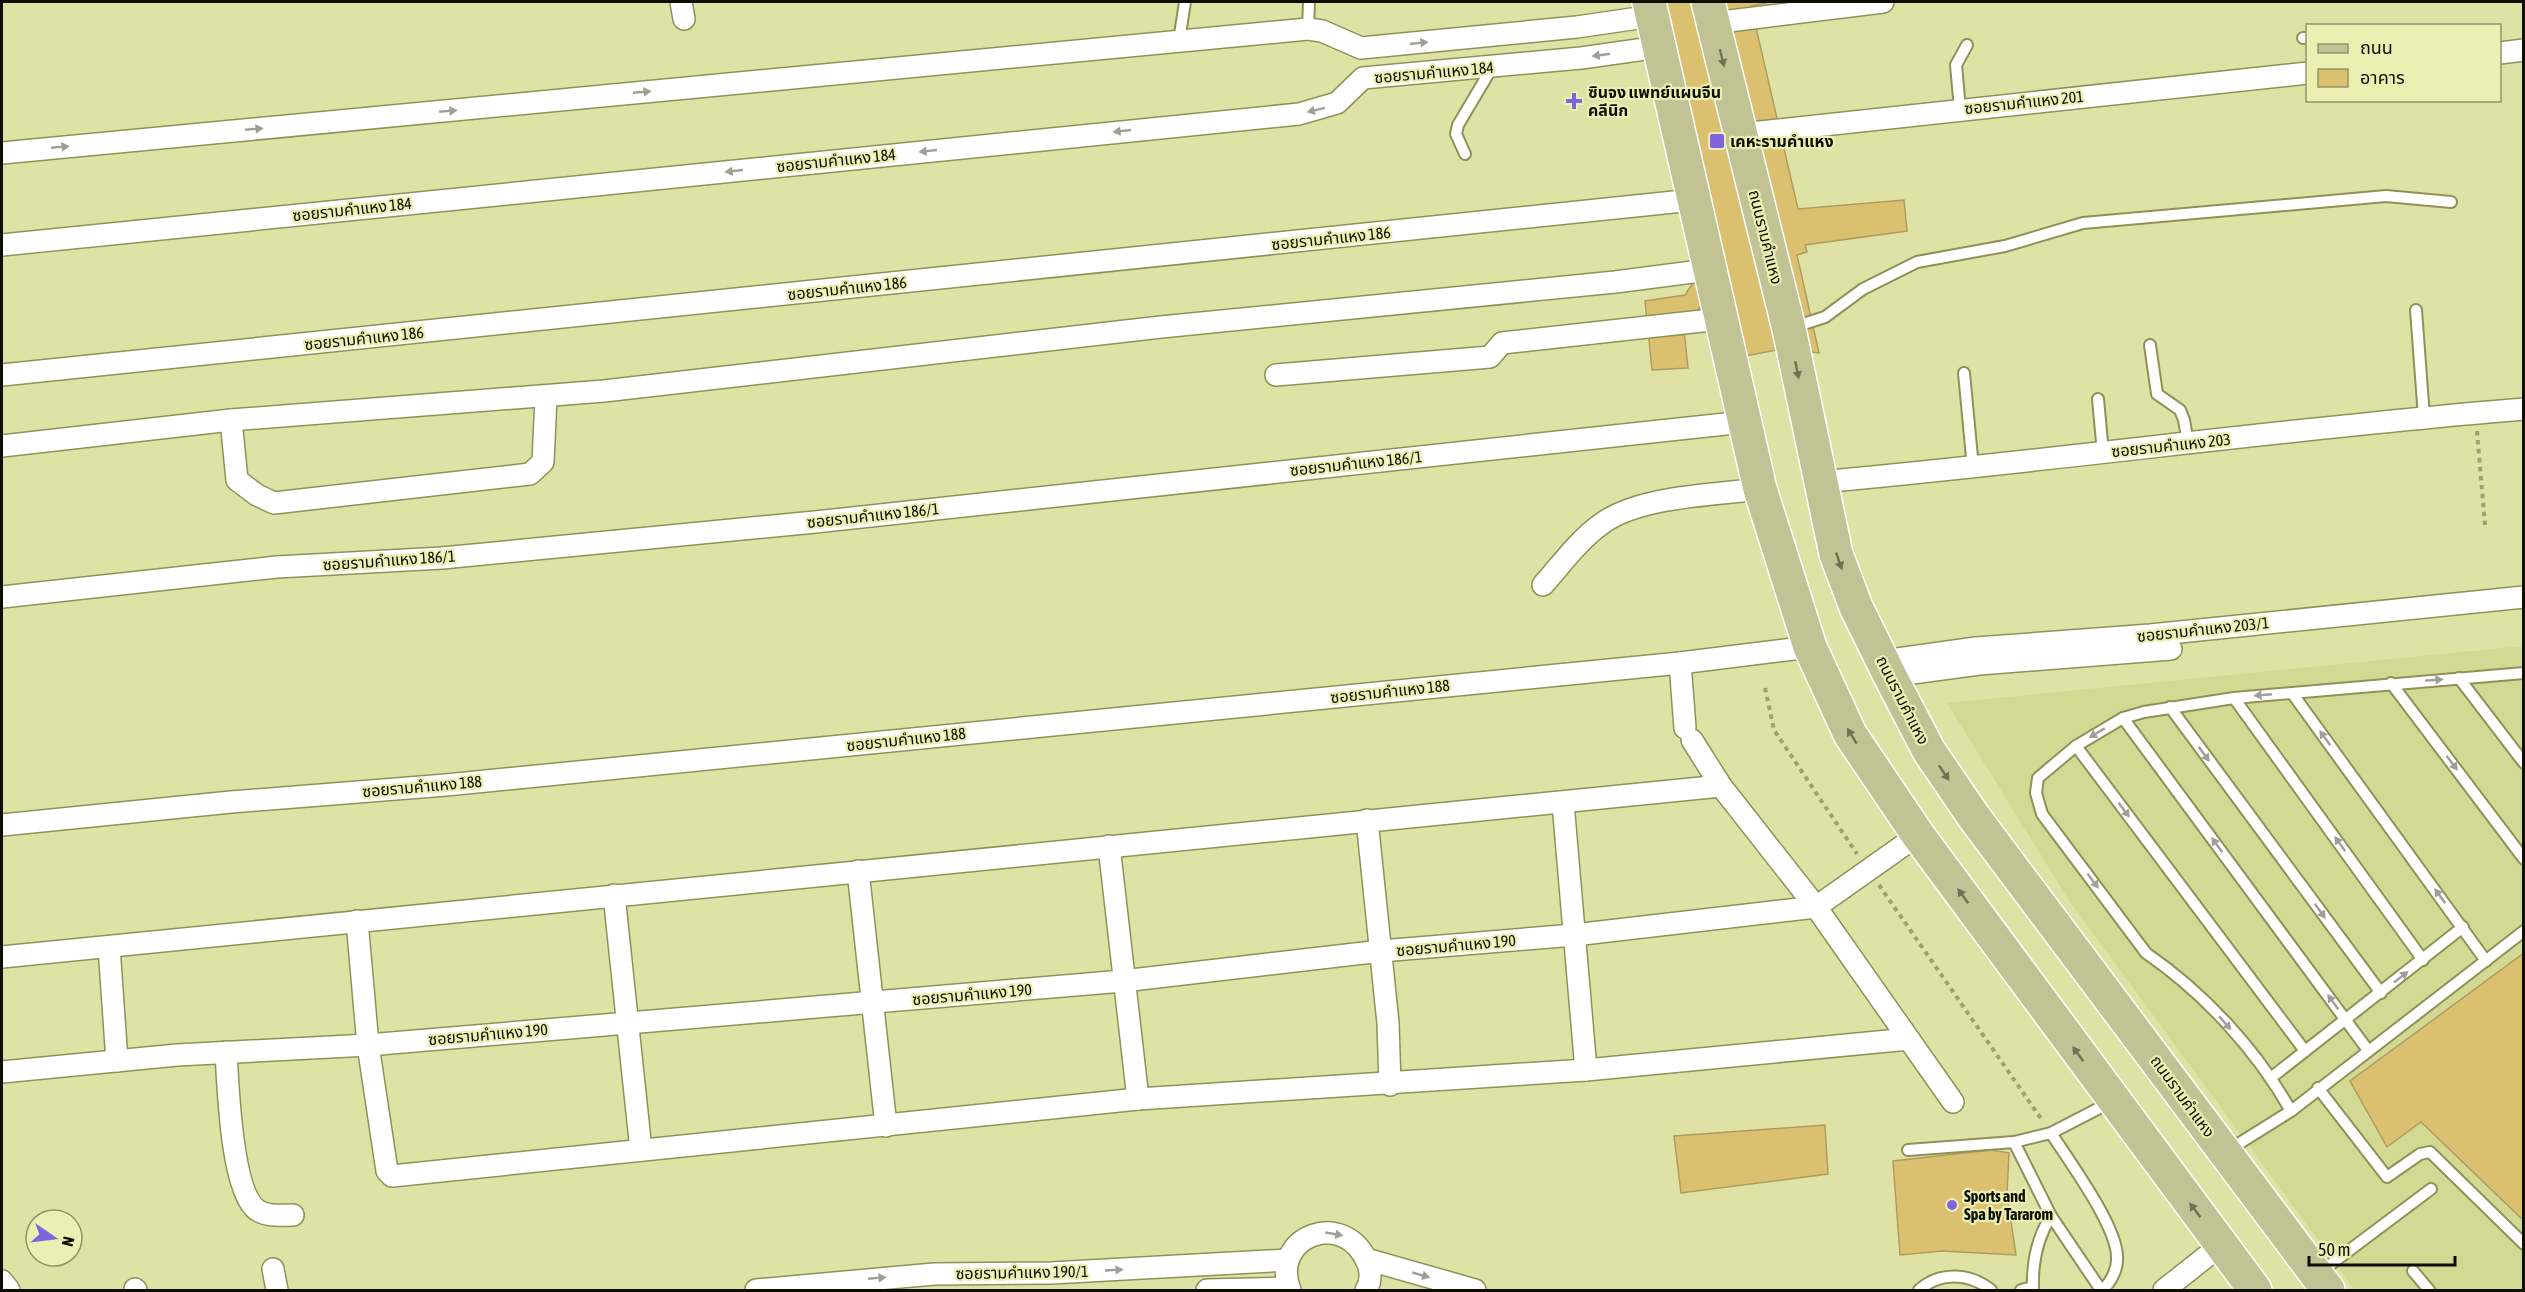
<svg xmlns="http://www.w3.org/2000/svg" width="2525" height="1292" font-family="'Asap Condensed','Noto Sans Thai',sans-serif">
<rect width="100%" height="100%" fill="#dee2a4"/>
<polygon fill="#d3d893" points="2523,646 2523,1290 2355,1290 2070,902 1947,703"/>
<g fill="#dbc070" stroke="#b09c61" stroke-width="1.5">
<polygon points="1645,2 1771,2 1751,6 1798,209 1904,200 1907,231 1805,245 1807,252 1797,255 1819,353 1781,349 1735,358 1719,280 1684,330 1688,368 1652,370 1645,301 1685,295 1704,266"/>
<polygon points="2524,953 2524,1216 2521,1218 2421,1122 2387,1147 2350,1081"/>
<polygon points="1825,1125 1828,1174 1681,1193 1674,1136"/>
<polygon points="1991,1150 2009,1153 2007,1194 2016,1255 1942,1251 1900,1255 1893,1161"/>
</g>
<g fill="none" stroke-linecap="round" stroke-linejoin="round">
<defs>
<g id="service">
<polyline points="1308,29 1309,2"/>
<polyline points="2303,38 2308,38"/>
<polyline points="1179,41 1185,2"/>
<polyline points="1960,109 1956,65 1967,45"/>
<polyline points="1465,154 1456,134 1458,125 1493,66"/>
<polyline points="2416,310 2424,417"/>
<polyline points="1791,328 1825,317 1863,289 1917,262 2005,246 2083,223 2386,196 2451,202"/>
<polyline points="2150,345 2157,394 2180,410 2184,420 2188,443"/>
<polyline points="1964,373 1973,468"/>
<polyline points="2098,399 2103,453"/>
<polyline points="2459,678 2524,763"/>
<polyline points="2391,683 2524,859"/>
<polyline points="2292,693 2486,961"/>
<polyline points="2234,698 2423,960"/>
<polyline points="2170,707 2381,993"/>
<polyline points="2123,718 2367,1049"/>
<polyline points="2076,746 2305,1051"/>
<polyline points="2272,1077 2463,927"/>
<polyline points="2318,1088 2387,1177 2420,1154 2430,1152 2524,1244"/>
<path d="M2291 1111C2256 1049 2204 993 2146 953L2042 814 2036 793 2038 778 2076 746 2123 718 2144 712 2234 698 2524 673"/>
<path d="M2051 1133C2069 1161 2117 1226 2117 1257 2118 1270 2111 1281 2103 1290"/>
<polyline points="1908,1150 2014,1142"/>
<polyline points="2227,1151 2291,1111 2524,931"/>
<polyline points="2051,1216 2101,1290"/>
<polyline points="2413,1271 2429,1290"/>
<polyline points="2319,1273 2431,1189"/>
<path d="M1919 1290C1940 1271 1970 1273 1991 1290"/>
<polyline points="2021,1290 2033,1287"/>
<path d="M2033 1290C2032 1265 2037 1238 2051 1216L2014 1142 2051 1133 2111 1102"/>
</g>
<g id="minor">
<polyline points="681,2 684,19"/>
<polyline points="1713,23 1883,2"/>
<polyline points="2500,53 2524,50"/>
<polyline points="1741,134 2308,73"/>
<polyline points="2,153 1308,29 1322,31 1361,48 1577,27 1652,16"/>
<polyline points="2,245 1299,114 1337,103 1363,78 1581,58 1659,47"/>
<polyline points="2,375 1693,200"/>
<polyline points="1276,375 1490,357 1502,343 1720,319"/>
<polyline points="231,420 237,480 257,495 274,503 530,474 543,462 546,397"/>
<polyline points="2,446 231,420 604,391 1161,327 1615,282 1708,270"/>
<path d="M1819 482C2054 461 2288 428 2524 409"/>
<path d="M1543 585C1561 565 1578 541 1600 525 1637 496 1714 495 1760 489"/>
<polyline points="2,597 277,567 442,558 815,522 1744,422"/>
<polyline points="1883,661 1976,648 2150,635 2524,597"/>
<polyline points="1680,663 1685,728"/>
<polyline points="1890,676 1979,664 2171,649"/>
<polyline points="1692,740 1721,786 1816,907 1953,1102"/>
<polyline points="1563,803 1586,1070"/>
<polyline points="1367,820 1388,1023 1390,1085"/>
<polyline points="2,825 231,802 446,785 1680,663 1810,647"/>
<polyline points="1109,846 1138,1099"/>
<polyline points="858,871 886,1126"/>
<polyline points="614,895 641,1150"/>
<polyline points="357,921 368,1045 387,1171 392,1176 1138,1099 1586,1070 1909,1039"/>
<polyline points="109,947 117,1061"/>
<polyline points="2,957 1721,786"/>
<path d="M226 1052C228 1085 231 1191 257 1210 268 1217 281 1215 293 1215"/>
<polyline points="2,1072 177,1055 368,1045 1123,981 1381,951 1574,935 1816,907 1918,835"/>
<polyline points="1366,1259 1475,1290"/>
<polyline points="273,1269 277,1290"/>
<polyline points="2,1281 9,1290"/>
<polyline points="135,1289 136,1290"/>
<polyline points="756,1290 934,1274 1051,1273 1288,1260"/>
<polyline points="1207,1290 1289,1288"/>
<path d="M1290 1290C1269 1236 1346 1207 1368 1264 1371 1272 1371 1283 1366 1290"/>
<polyline points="2164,1290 2221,1245"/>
</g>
<g id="primary">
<polyline points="1649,2 1760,489 1810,647 1850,734 1918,835 2255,1290"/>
<polyline points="1708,2 1789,329 1836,554 1856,607 1890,676 1929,751 1974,817 2328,1290"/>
</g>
</defs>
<use href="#service" stroke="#8f9257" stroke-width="14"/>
<use href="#minor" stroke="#8f9257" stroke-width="24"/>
<use href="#primary" stroke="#fff" stroke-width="36"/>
<g stroke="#9ea172" stroke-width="4" stroke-dasharray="4.5 4.5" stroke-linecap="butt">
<polyline points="2477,431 2485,525"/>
<polyline points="1765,688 1774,730 1857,854"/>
<polyline points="1879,885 2042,1120"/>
</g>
<use href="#service" stroke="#fff" stroke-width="10"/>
<use href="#minor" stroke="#fff" stroke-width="21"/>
<use href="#primary" stroke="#c1c395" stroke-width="33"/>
</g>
<defs><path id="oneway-solid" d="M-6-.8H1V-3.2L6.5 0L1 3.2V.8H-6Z" transform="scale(1.5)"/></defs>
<g fill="#9e9f99">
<use href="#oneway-solid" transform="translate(1419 43) rotate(-6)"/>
<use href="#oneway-solid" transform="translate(1601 55) rotate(172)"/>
<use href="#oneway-solid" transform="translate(642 92) rotate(-5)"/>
<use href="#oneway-solid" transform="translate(1316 110) rotate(166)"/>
<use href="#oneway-solid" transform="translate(448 111) rotate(-5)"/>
<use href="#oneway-solid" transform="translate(254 129) rotate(-5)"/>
<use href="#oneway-solid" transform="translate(1122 131) rotate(174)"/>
<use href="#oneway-solid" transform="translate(60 147) rotate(-5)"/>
<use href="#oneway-solid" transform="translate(928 151) rotate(174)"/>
<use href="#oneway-solid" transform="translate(734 171) rotate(174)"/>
<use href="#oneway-solid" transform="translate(2434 680) rotate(-4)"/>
<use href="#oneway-solid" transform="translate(2263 695) rotate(175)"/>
<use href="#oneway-solid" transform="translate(2097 733) rotate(149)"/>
<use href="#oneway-solid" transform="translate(2325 738) rotate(-126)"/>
<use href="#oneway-solid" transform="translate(2204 754) rotate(54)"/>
<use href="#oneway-solid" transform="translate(2452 763) rotate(53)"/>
<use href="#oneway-solid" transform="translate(2124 810) rotate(53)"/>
<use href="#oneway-solid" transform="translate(2340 844) rotate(-126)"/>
<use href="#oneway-solid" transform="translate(2217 845) rotate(-126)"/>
<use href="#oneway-solid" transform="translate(2093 881) rotate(53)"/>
<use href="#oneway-solid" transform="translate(2440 896) rotate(-126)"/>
<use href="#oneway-solid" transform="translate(2320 911) rotate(54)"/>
<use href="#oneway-solid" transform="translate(2401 977) rotate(-38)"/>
<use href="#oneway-solid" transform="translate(2333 1002) rotate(-126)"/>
<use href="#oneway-solid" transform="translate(2225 1023) rotate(49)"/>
<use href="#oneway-solid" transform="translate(1334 1234) rotate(10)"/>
<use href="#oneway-solid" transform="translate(1114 1270) rotate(-3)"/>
<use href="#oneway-solid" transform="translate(1421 1275) rotate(16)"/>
<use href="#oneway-solid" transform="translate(877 1278) rotate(-5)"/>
</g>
<g fill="#707252">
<use href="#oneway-solid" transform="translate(1722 58) rotate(76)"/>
<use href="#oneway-solid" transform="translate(1797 370) rotate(79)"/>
<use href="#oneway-solid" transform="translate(1839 561) rotate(71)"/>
<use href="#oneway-solid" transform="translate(1852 736) rotate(-121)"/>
<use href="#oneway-solid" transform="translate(1944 773) rotate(56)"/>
<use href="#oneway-solid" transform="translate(1963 896) rotate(-126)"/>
<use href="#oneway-solid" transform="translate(2078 1054) rotate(-126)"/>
<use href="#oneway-solid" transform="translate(2195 1210) rotate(-127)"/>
</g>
<g fill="#8263de" stroke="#ebefb1" stroke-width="2">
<path d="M1571 92h6v6h6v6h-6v6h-6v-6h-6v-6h6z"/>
<rect x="1709" y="133" width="16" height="16" rx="3"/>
<circle cx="1952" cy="1205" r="6"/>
</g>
<g text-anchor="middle" stroke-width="4.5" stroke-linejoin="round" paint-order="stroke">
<g font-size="16" fill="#0d0e00" stroke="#ebefb1">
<text transform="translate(1434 72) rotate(-5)" y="6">ซอยรามคำแหง 184</text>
<text transform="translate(2024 102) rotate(-6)" y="6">ซอยรามคำแหง 201</text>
<text transform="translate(836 160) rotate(-6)" y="6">ซอยรามคำแหง 184</text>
<text transform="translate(352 209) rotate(-6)" y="6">ซอยรามคำแหง 184</text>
<text transform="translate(1766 237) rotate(76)" y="6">ถนนรามคำแหง</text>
<text transform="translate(1331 238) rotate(-6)" y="6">ซอยรามคำแหง 186</text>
<text transform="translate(847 288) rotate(-6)" y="6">ซอยรามคำแหง 186</text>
<text transform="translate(364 338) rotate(-6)" y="6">ซอยรามคำแหง 186</text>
<text transform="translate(2171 445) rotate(-6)" y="6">ซอยรามคำแหง 203</text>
<text transform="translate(1356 463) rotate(-6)" y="6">ซอยรามคำแหง 186/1</text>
<text transform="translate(873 515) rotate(-6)" y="6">ซอยรามคำแหง 186/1</text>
<text transform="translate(389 560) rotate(-4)" y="6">ซอยรามคำแหง 186/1</text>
<text transform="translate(2203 629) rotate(-6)" y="6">ซอยรามคำแหง 203/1</text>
<text transform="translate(1390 691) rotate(-6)" y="6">ซอยรามคำแหง 188</text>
<text transform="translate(1903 700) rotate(63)" y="6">ถนนรามคำแหง</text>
<text transform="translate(906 739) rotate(-6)" y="6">ซอยรามคำแหง 188</text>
<text transform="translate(422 786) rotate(-5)" y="6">ซอยรามคำแหง 188</text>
<text transform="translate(1456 945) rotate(-5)" y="6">ซอยรามคำแหง 190</text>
<text transform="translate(972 994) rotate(-5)" y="6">ซอยรามคำแหง 190</text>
<text transform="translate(488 1034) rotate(-5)" y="6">ซอยรามคำแหง 190</text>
<text transform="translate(2183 1096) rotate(54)" y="6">ถนนรามคำแหง</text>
<text transform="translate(1022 1272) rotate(-1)" y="6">ซอยรามคำแหง 190/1</text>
</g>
<g font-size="16" font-weight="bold" fill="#0d0e00" stroke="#ebefb1" text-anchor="start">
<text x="1588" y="98">ซินจง แพทย์แผนจีน<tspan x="1588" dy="18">คลีนิก</tspan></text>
<text x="1730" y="147">เคหะรามคำแหง</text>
<text x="1964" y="1202">Sports and<tspan x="1964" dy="18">Spa by Tararom</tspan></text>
</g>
</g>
<rect width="2525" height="1292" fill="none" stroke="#0d0e00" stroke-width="6"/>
<rect x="2306" y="24" width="195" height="78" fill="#ebefb1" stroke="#92956a" stroke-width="1.5"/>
<rect x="2318" y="44" width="30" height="9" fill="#c1c395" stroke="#92956a" stroke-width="1.5"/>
<text x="2360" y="54" font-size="18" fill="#0d0e00">ถนน</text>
<rect x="2318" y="69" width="30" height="18" fill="#dbc070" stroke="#92956a" stroke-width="1.5"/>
<text x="2360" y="84" font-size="18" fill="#0d0e00">อาคาร</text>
<g transform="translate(54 1238) rotate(104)"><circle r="28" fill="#ebefb1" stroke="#92956a" stroke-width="1.5"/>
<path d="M0-4.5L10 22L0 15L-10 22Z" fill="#8263de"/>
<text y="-9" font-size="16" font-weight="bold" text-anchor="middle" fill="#0d0e00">N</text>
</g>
<path d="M2309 1256v9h146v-9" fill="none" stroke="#0d0e00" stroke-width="3"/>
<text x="2318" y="1256" font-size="18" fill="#0d0e00" stroke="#ebefb1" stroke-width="4.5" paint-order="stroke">50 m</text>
</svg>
